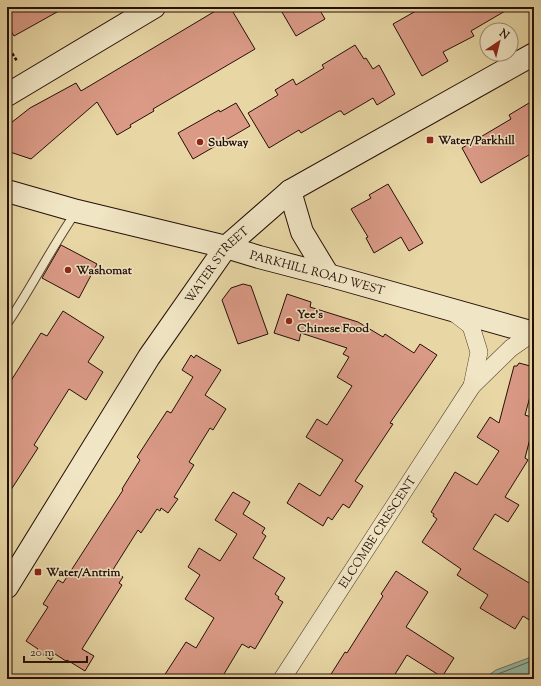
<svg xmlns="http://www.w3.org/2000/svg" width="541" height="686" font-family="'Sorts Mill Goudy',serif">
<rect width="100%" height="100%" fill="#e8d7a5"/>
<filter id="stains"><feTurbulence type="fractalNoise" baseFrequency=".005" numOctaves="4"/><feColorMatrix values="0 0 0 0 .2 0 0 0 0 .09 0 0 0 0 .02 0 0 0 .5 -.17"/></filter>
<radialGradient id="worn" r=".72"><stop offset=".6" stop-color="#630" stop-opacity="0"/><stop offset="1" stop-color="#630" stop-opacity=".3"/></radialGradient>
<polygon fill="#97baa6" stroke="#697666" points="534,656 534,679 483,679 496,670"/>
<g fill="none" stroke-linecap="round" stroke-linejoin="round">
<polyline stroke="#5e6456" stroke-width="1" points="490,679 498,674 534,660"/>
</g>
<g fill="#da9a86" stroke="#250f07">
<polygon points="7,7 66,7 14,36 7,25"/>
<polygon points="222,7 230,7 255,49 153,109 154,111 130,125 131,127 117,135 97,102 31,159 7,151 7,126 30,108 76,83 81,91"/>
<polygon points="279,7 318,7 325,19 296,36"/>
<polygon points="423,7 512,7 471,31 474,36 443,52 448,61 422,76 393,24"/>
<polygon points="355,45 364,59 366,58 373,69 379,65 395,94 377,105 373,98 344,115 341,111 339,111 301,133 299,130 269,148 248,113 278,95 275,90 293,79 296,85 324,68 322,65"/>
<polygon points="534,100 534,152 481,183 462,148 511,119 509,115"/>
<polygon points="236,103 250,126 193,159 178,133 219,110 220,112"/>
<polygon points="388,184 423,243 409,251 401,237 374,253 366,238 368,237 351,209 371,198 369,195"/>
<polygon points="61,245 97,264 79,298 42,278"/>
<polygon points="243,284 251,286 268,334 238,344 222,300 231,288"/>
<polygon points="287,294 311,302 310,307 358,322 383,337 385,334 414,353 420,344 437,355 390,423 393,424 355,481 363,486 349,508 343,504 332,520 328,517 323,526 287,503 299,483 320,496 343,460 306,437 317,419 327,425 352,386 337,377 349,357 343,354 347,348 301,333 299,341 274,333"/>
<polygon points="63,311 104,337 88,362 103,372 86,400 69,389 34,445 38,448 7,496 7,387 41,333 47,336"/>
<polygon points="191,355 194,358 196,355 221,370 205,395 226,409 213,430 210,428 189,462 194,465 174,497 178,499 168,513 161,508 160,511 157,509 141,533 138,530 114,568 113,571 123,577 119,583 122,585 82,649 94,656 85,671 67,660 66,661 55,654 51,660 37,651 38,649 26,641 48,607 43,604 58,580 63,583 123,490 122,489 140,460 137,457 148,440 167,411 171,413 193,377 182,370"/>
<polygon points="519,363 534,367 534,382 525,415 534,418 534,423 525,458 528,460 505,497 519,505 508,522 495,514 473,549 534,586 534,623 523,616 515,629 480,608 488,595 457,575 461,569 422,542 437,519 433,516 434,514 431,512 455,472 477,485 499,451 477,437 490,417 499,423 514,366 517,366"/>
<polygon points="233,492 250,502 243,514 265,528 262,533 266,536 253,558 285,578 275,594 279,597 278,599 283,602 255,649 250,646 249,648 242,644 221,679 162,679 186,642 196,648 214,618 185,599 200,575 188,567 199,548 220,561 237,534 215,520"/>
<polygon points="396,571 428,592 406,627 454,658 442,677 407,655 392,679 328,679 345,652 347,653 383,596 381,594"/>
</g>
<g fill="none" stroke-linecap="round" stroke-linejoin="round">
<defs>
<path id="service" d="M7 324C32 287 51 248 76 212"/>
<g id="minor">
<polyline points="453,312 471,326 479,352 472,386"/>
<path id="s1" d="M282 679 472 386 511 348 534 332"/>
</g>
<g id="secondary">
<polyline points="7,95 154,7"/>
<path id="s2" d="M7 191 77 211 226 247 259 257 328 275 534 333"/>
<polyline points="290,191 302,232 328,275"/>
<path id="s3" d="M7 587 149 357 226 247 290 191 534 54"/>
</g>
</defs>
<use href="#service" stroke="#56412e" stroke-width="10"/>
<use href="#minor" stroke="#56412e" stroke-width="18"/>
<use href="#secondary" stroke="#250f07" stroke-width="24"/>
<polyline stroke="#250f07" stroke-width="2.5" stroke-dasharray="3 2" stroke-linecap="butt" points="7,45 17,61"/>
<use href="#service" stroke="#f0e5c4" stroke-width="8"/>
<use href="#minor" stroke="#f0e5c4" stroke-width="17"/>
<use href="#secondary" stroke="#f0e5c4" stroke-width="22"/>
</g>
<g fill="#8f2418" stroke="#f0e5c4" stroke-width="1.5">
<rect x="426" y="136" width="8" height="8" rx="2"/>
<circle cx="200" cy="142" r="4"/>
<circle cx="68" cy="270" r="4"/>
<circle cx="289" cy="321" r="4"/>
<rect x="34" y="568" width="8" height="8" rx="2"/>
</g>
<g text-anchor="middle" stroke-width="3" stroke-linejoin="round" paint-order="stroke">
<g font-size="12" font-weight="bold" fill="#250f07" stroke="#f0e5c4" text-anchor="start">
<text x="438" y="144">Water/Parkhill</text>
<text x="208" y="146">Subway</text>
<text x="76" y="274">Washomat</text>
<text x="297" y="318">Yee's<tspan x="297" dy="14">Chinese Food</tspan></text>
<text x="46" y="576">Water/Antrim</text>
</g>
<g font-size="12" fill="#250f07" stroke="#f0e5c4">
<text dy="4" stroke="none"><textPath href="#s3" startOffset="385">WATER STREET</textPath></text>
<text dy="4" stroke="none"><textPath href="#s2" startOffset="321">PARKHILL ROAD WEST</textPath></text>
<text dy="4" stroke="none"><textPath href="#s1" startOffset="175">ELCOMBE CRESCENT</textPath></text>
</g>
</g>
<rect width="541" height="686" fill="none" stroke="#e8d7a5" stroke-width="24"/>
<rect x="8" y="8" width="525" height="670" fill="none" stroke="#250f07" stroke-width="2"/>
<rect x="12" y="12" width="517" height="662" fill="none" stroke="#250f07"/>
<g transform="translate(499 42) rotate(35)"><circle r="19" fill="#f0e5c4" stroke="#9f8f78"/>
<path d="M0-3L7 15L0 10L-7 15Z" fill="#8f2418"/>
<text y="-6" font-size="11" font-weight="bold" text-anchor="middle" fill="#250f07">N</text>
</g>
<path d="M24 656v6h63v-6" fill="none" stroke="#250f07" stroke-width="2"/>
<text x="30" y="656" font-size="12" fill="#250f07" stroke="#f0e5c4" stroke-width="3" paint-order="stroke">20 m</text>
<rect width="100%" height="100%" filter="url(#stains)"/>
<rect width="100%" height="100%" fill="url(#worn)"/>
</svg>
